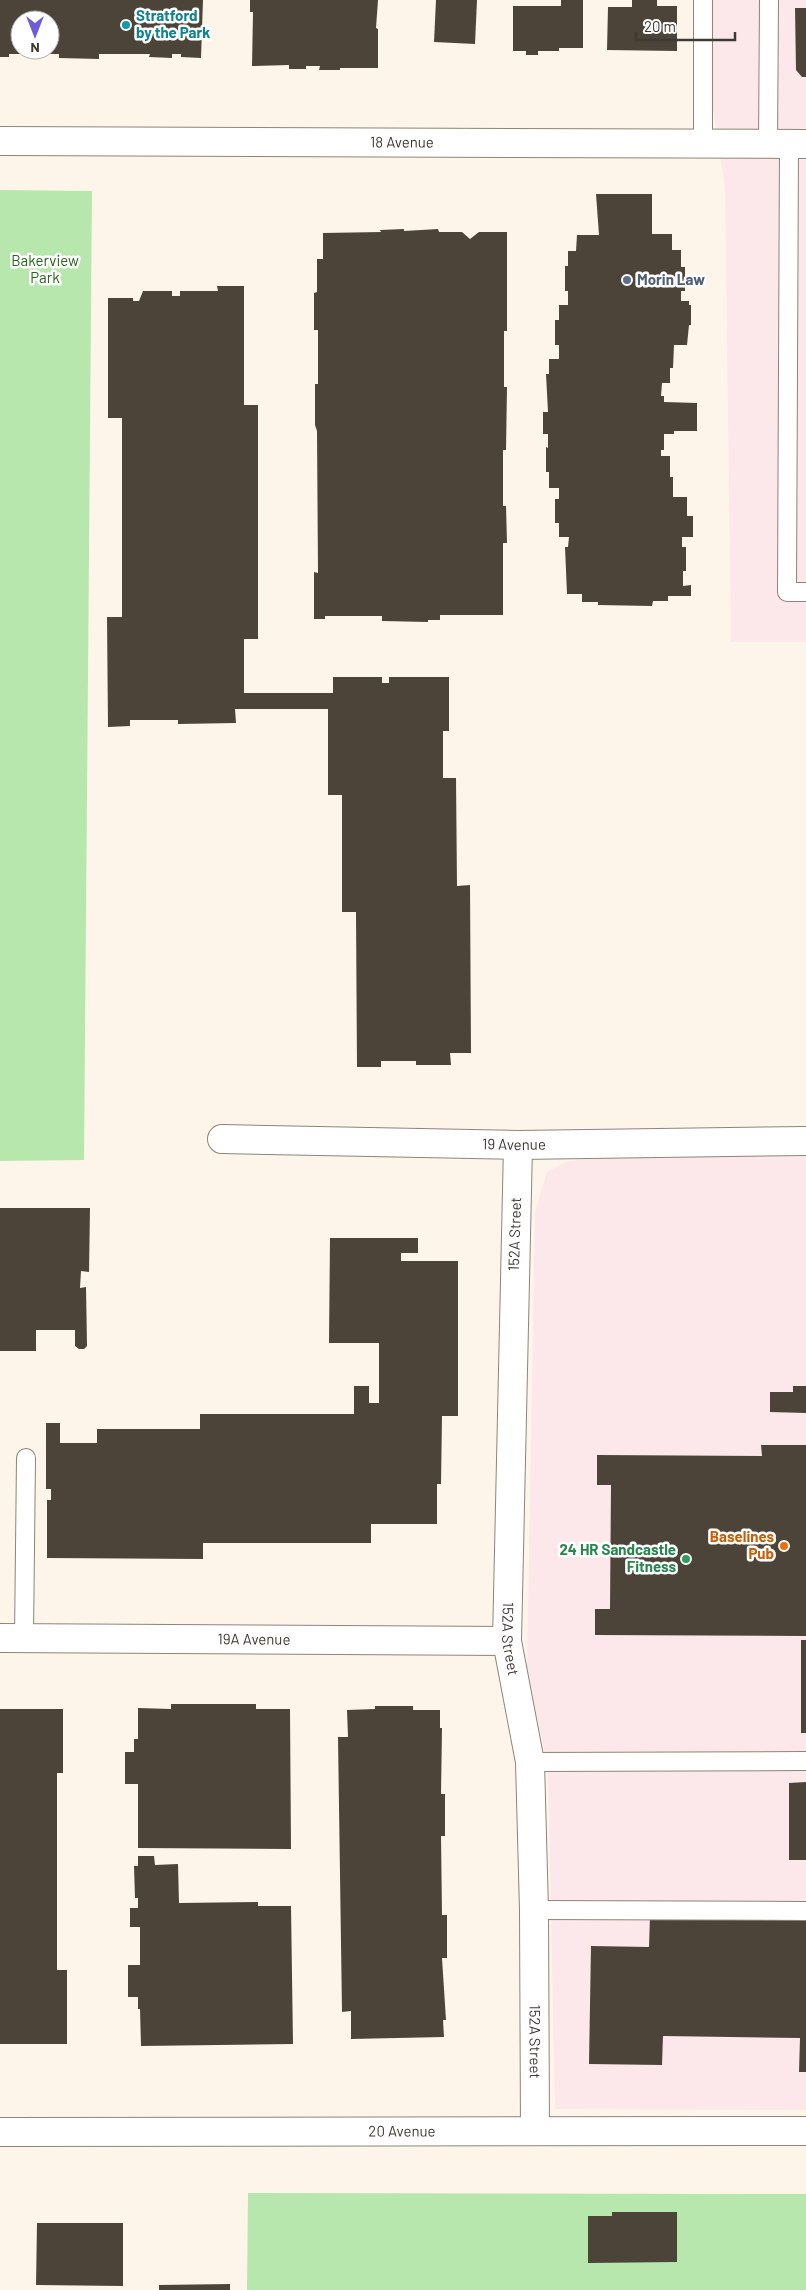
<svg xmlns="http://www.w3.org/2000/svg" width="806" height="2290" font-family="Barlow,sans-serif">
<rect width="100%" height="100%" fill="#fef5ea"/>
<g fill="#fce7ea">
<polygon points="708,0 806,0 806,642 731,642 725,187 708,77"/>
<polygon points="806,1141 806,2110 555,2109 548,1768 527,1668 535,1212 547,1172 566,1162 682,1144"/>
</g>
<g fill="#b7e7ad">
<polygon points="0,190 92,191 84,1160 0,1161"/>
<polygon points="248,2193 806,2194 806,2290 247,2290"/>
</g>
<g fill="#4d4439" fill-rule="evenodd">
<path d="M0 0H203L201 58 181 57V54H172V58L149 57 150 54H99V59L59 58V54H9V57H0ZM20 20H50V50H20Z"/>
<polygon points="250,0 378,0 376,28 378,29 378,68 340,68 340,70 319,70 320,66 306,66 306,69 289,69 289,65 252,66 253,12 250,12"/>
<polygon points="436,0 477,0 475,44 434,42"/>
<polygon points="561,0 583,0 583,48 559,48 559,51 538,51 538,55 526,55 526,51 513,51 513,6 561,6"/>
<polygon points="632,0 657,0 657,6 677,6 677,51 607,50 608,7 632,7"/>
<polygon points="795,8 806,8 806,77 802,77 796,70"/>
<polygon points="596,194 652,194 652,234 672,234 672,250 681,250 681,267 685,267 685,291 681,291 681,301 689,301 689,305 691,305 691,325 689,325 687,345 674,345 673,368 670,368 670,383 662,383 661,396 664,396 664,402 697,403 697,431 674,431 674,434 664,434 664,450 661,450 661,456 670,456 670,477 673,477 673,497 687,497 687,516 693,516 693,537 682,537 682,547 686,547 686,571 683,571 683,586 691,585 691,596 668,596 668,601 653,601 652,606 598,605 598,602 582,602 582,594 567,594 565,547 568,547 569,537 559,537 559,523 555,523 555,499 559,499 559,488 549,488 549,472 546,472 546,447 548,448 548,434 543,434 543,412 548,412 546,374 549,374 549,359 559,359 559,345 555,345 555,320 559,320 559,305 568,305 568,291 565,291 565,266 568,266 568,251 576,251 577,235 599,235"/>
<polygon points="404,229 404,231 438,229 439,232 462,232 470,239 479,232 507,232 507,331 504,331 504,387 507,387 506,450 503,450 503,506 506,506 507,543 503,543 503,615 440,615 440,620 428,620 428,622 382,621 382,616 325,616 325,619 314,619 314,572 318,573 317,431 315,425 315,384 318,384 318,330 314,330 314,293 317,292 317,259 323,259 323,233 381,232 380,230"/>
<polygon points="217,286 244,286 244,405 258,405 258,639 244,639 244,693 333,693 333,677 382,677 382,683 389,683 389,677 449,677 449,731 443,731 443,778 456,778 457,886 470,885 471,1053 450,1053 451,1065 416,1065 416,1061 381,1061 381,1067 357,1067 356,912 342,912 342,795 328,795 328,709 235,709 236,723 178,724 178,720 130,720 130,726 108,727 107,617 122,617 122,418 108,418 108,298 133,298 133,301 139,301 143,291 172,291 172,296 180,296 180,291 218,291"/>
<polygon points="0,1208 90,1208 89,1272 81,1271 80,1288 86,1287 87,1346 84,1349 79,1349 75,1346 75,1330 36,1330 36,1351 0,1351"/>
<polygon points="330,1238 418,1238 418,1253 401,1253 401,1261 458,1261 458,1416 442,1416 441,1484 437,1484 437,1524 371,1524 371,1543 203,1543 203,1559 47,1558 47,1500 51,1500 51,1489 46,1489 46,1423 60,1423 60,1443 97,1443 97,1429 200,1429 200,1414 354,1414 354,1386 369,1386 369,1403 379,1403 379,1343 329,1343"/>
<polygon points="793,1386 806,1386 806,1413 770,1412 770,1392 793,1392"/>
<polygon points="761,1445 806,1445 806,1636 595,1635 595,1609 610,1609 611,1485 597,1485 597,1455 762,1456"/>
<rect x="801" y="1640" width="5" height="93"/>
<polygon points="171,1704 256,1704 256,1709 290,1709 291,1849 138,1848 138,1784 125,1784 125,1752 134,1752 134,1739 138,1739 138,1708 171,1709"/>
<polygon points="375,1706 413,1706 413,1710 440,1710 440,1728 442,1728 441,1794 445,1794 445,1836 441,1836 442,1915 447,1915 447,1958 442,1958 446,2020 443,2020 444,2037 351,2039 351,2011 342,2012 338,1737 348,1737 347,1710 375,1709"/>
<polygon points="0,1709 63,1709 63,1773 57,1773 57,1970 67,1970 67,2044 0,2044"/>
<polygon points="806,1782 806,1860 789,1860 789,1783"/>
<polygon points="138,1856 154,1856 155,1865 178,1864 179,1903 258,1902 258,1906 291,1906 293,2044 141,2046 140,2009 138,2009 138,1997 128,1997 128,1965 140,1965 140,1927 130,1927 130,1908 138,1908 138,1898 135,1898 134,1866 138,1866"/>
<polygon points="650,1916 806,1918 806,2072 799,2072 800,2038 663,2036 662,2065 589,2064 591,1946 649,1947"/>
<polygon points="612,2212 677,2212 677,2262 588,2263 588,2216 612,2216"/>
<polygon points="37,2223 123,2223 123,2286 36,2285"/>
<polygon points="230,2284 230,2290 159,2290 159,2285"/>
</g>
<g fill="none" stroke-linecap="round" stroke-linejoin="round">
<defs>
<g id="lane">
<polyline points="703,0 703,144"/>
<polyline points="768,144 769,0"/>
<polyline points="789,144 787,592 806,592"/>
<polyline points="24,1638 26,1458"/>
<polyline points="530,1762 806,1761"/>
<polyline points="534,1910 806,1911"/>
</g>
<g id="street">
<path id="s1" d="M222 1139 518 1145 806 1141"/>
<path id="s2" d="M518 1145 507 1641 530 1762 534 1910 535 2131"/>
<path id="s3" d="M0 1638 507 1641"/>
</g>
<g id="secondary">
<path id="s4" d="M0 141 806 144"/>
<path id="s5" d="M0 2132 806 2131"/>
</g>
</defs>
<use href="#lane" stroke="#8e8478" stroke-width="20"/>
<use href="#street" stroke="#8e8478" stroke-width="30"/>
<use href="#secondary" stroke="#8e8478" stroke-width="30"/>
<use href="#lane" stroke="#fff" stroke-width="18"/>
<use href="#street" stroke="#fff" stroke-width="28"/>
<use href="#secondary" stroke="#fff" stroke-width="28"/>
</g>
<circle fill="#0f9aa8" stroke="#fff" stroke-width="2" cx="126" cy="25" r="5"/>
<circle fill="#5c6f8a" stroke="#fff" stroke-width="2" cx="627" cy="280" r="5"/>
<circle fill="#e8710a" stroke="#fff" stroke-width="2" cx="784" cy="1546" r="5"/>
<circle fill="#2e9e5b" stroke="#fff" stroke-width="2" cx="686" cy="1559" r="5"/>
<g text-anchor="middle" stroke-width="5" stroke-linejoin="round" paint-order="stroke">
<g font-size="15" font-weight="bold" fill="#0d838f" stroke="#fff" text-anchor="start">
<text x="136" y="21">Stratford<tspan x="136" dy="17">by the Park</tspan></text>
</g>
<g font-size="15" fill="#3e3a35" stroke="#fff">
<text dy="5" stroke="none"><textPath href="#s4" startOffset="402">18 Avenue</textPath></text>
<text dy="5" stroke="none"><textPath href="#s1" startOffset="292">19 Avenue</textPath></text>
<text transform="translate(515 1234) rotate(-88)" y="5">152A Street</text>
<text dy="5" stroke="none"><textPath href="#s3" startOffset="254">19A Avenue</textPath></text>
<text dy="5" stroke="none"><textPath href="#s2" startOffset="494">152A Street</textPath></text>
<text dy="5" stroke="none"><textPath href="#s2" startOffset="899">152A Street</textPath></text>
<text dy="5" stroke="none"><textPath href="#s5" startOffset="402">20 Avenue</textPath></text>
</g>
<g font-size="15" fill="#29651a" stroke="#fff">
<text x="45" y="266">Bakerview<tspan x="45" dy="17">Park</tspan></text>
</g>
<g font-size="15" font-weight="bold" fill="#4e5e75" stroke="#fff" text-anchor="start">
<text x="637" y="285">Morin Law</text>
</g>
<g font-size="15" font-weight="bold" fill="#c56008" stroke="#fff" text-anchor="end">
<text x="774" y="1542">Baselines<tspan x="774" dy="17">Pub</tspan></text>
</g>
<g font-size="15" font-weight="bold" fill="#27864d" stroke="#fff" text-anchor="end">
<text x="676" y="1555">24 HR Sandcastle<tspan x="676" dy="17">Fitness</tspan></text>
</g>
</g>
<g transform="translate(35 35) rotate(180)"><circle r="24" fill="#ffffff" stroke="#b2b0ae"/>
<path d="M0-4L9 19L0 12L-9 19Z" fill="#715cd7"/>
<text y="-8" font-size="14" font-weight="bold" text-anchor="middle" fill="#3e3a35">N</text>
</g>
<path d="M636 32v8h99v-8" fill="none" stroke="#3e3a35" stroke-width="2.5"/>
<text x="644" y="32" font-size="15" fill="#3e3a35" stroke="#ffffff" stroke-width="4" paint-order="stroke">20 m</text>
</svg>
